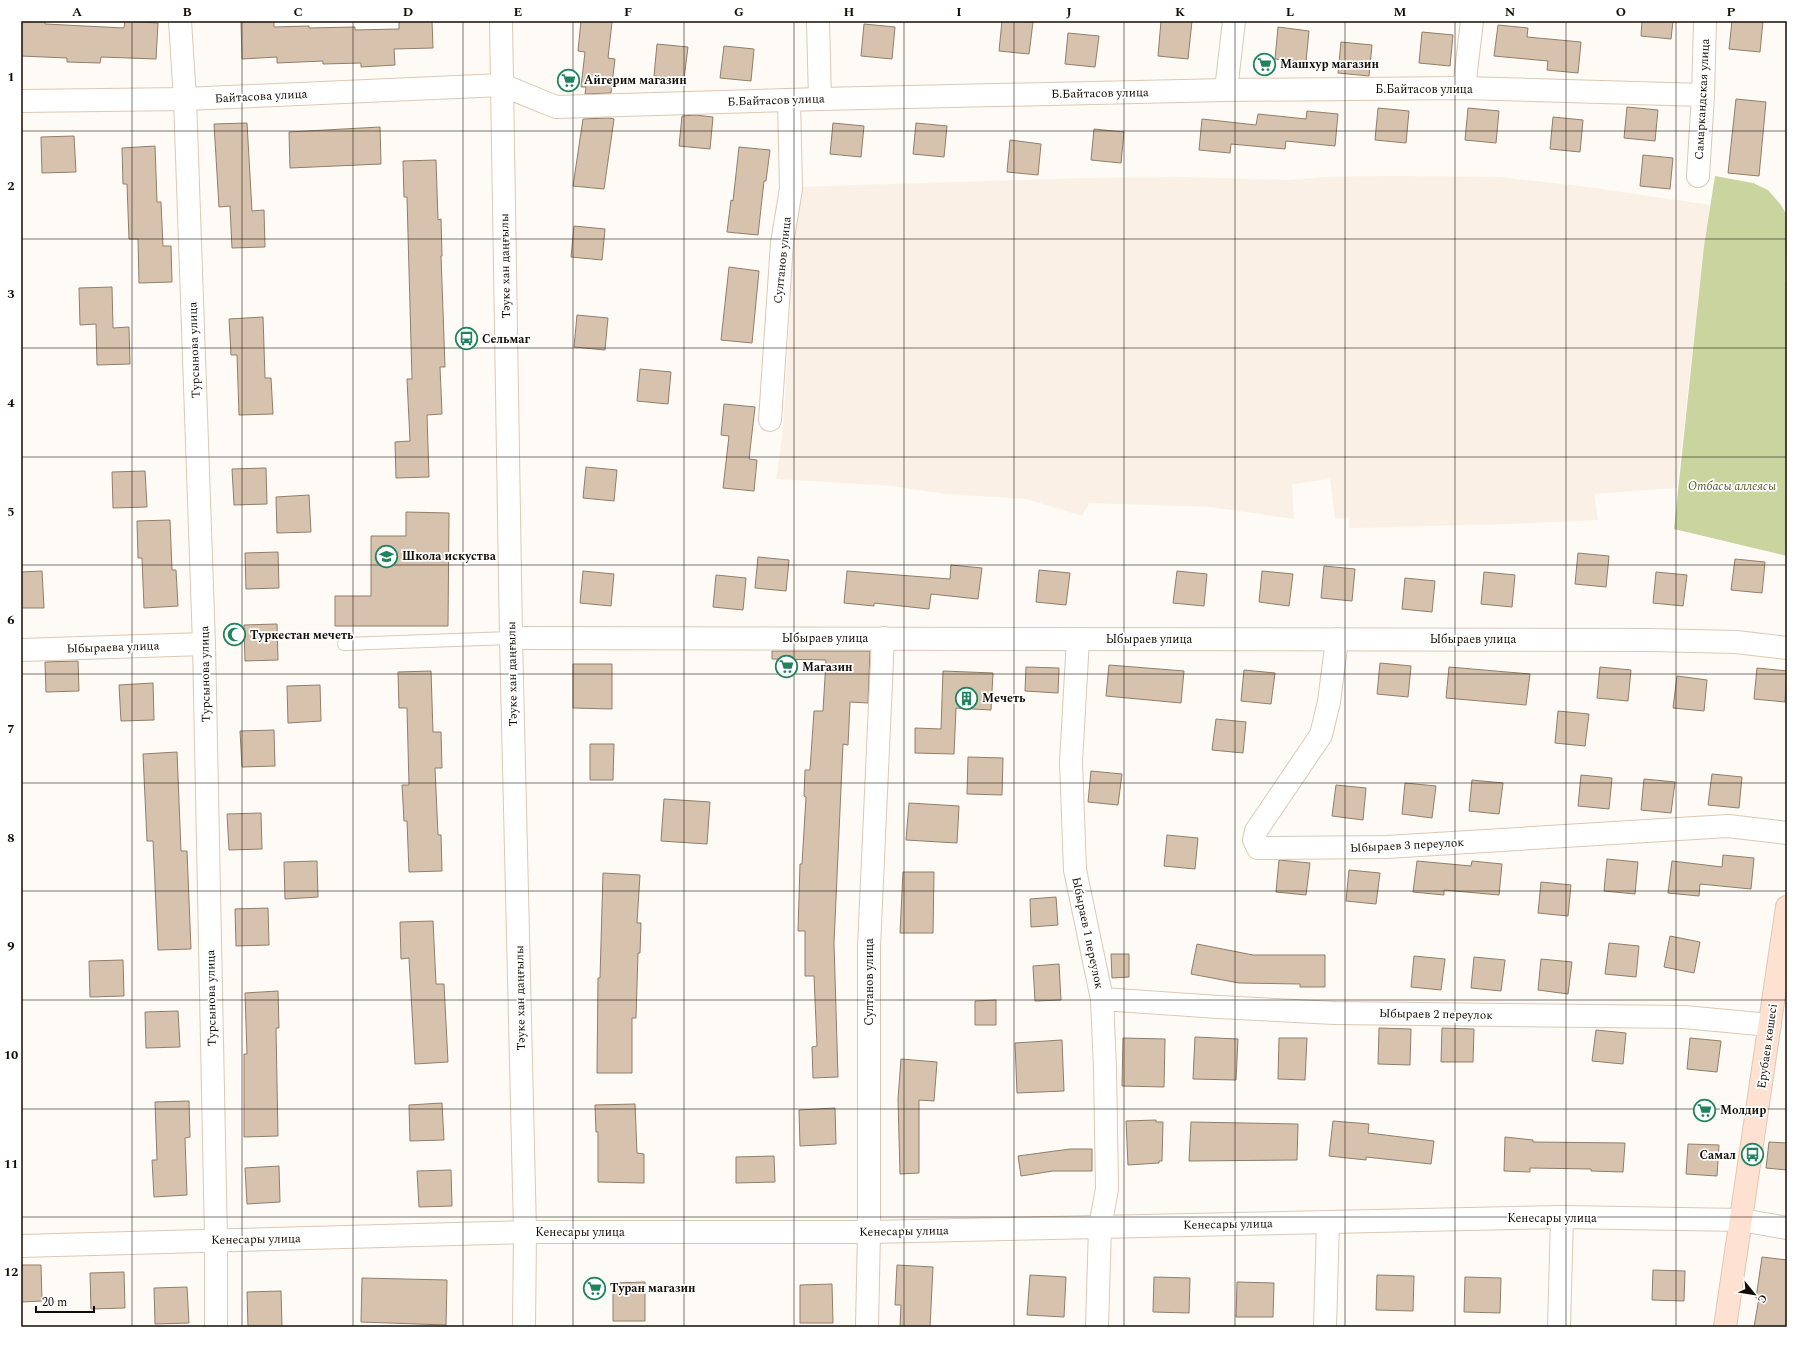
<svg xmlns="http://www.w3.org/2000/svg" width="1808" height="1348" font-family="Spectral,serif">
<rect width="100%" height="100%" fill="#fefaf5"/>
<polygon fill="#fbf0e5" points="1393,176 1499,177 1588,187 1710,205 1704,246 1677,488 1594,494 1598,520 1511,524 1349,528 1350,517 1335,519 1330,479 1292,484 1294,519 1210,507 1089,503 1082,516 1027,499 946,494 892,486 776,479 783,431 797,187 1085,178 1182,177 1288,180 1326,177"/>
<polygon fill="#cad49f" points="1715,176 1753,183 1768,190 1781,205 1787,216 1785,282 1787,283 1787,556 1674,529 1704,246"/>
<g fill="#d7c3ad" stroke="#917e6a">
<polygon points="21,21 45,21 45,24 124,28 125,21 158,23 156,59 101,57 100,63 67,62 67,58 21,56"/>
<polygon points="274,21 274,27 309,26 309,28 355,27 355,30 399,29 399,21 432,21 433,48 394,49 395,65 361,67 361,63 323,64 323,61 277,63 277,57 242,59 241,22"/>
<polygon points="581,21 612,22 608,58 615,59 611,93 585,94 586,87 581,87 585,52 578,51"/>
<polygon points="1002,21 1033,22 1029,54 999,51"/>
<polygon points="1161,21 1192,21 1188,59 1158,56"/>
<polygon points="1642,21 1673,21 1671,39 1641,36"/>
<polygon points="1732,21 1763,21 1760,52 1729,49"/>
<polygon points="864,24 895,27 892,59 861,56"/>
<polygon points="1498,25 1528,28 1527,37 1581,42 1578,73 1547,70 1548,61 1494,56"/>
<polygon points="1278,27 1309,31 1306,62 1275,59"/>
<polygon points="1422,32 1453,35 1450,66 1419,63"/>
<polygon points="1068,33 1099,36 1095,67 1065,64"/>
<polygon points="1341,42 1372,45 1369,76 1338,73"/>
<polygon points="657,44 688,47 684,79 654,76"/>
<polygon points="724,46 754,49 751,81 720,78"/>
<polygon points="1736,99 1766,102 1759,176 1728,173"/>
<polygon points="1627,107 1658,110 1655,141 1624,138"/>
<polygon points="1378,108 1409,111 1406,143 1375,140"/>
<polygon points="1468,108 1499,111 1496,143 1465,140"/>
<polygon points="1307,111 1338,114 1335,146 1286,141 1285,149 1231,144 1230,153 1199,150 1202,119 1256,125 1258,114 1306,119"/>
<polygon points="695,115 713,117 710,149 679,146 682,116"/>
<polygon points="1553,117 1583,120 1580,152 1550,149"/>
<polygon points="609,118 614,119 604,189 573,186 583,119"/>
<polygon points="247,123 252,211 264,210 265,247 232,248 230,206 219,207 214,124"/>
<polygon points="833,123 864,126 861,157 830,154"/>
<polygon points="916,123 947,126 944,157 913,154"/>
<polygon points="380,127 381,164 290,168 289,132"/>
<polygon points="1094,129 1124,132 1121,163 1091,160"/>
<polygon points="74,136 76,172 42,173 41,137"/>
<polygon points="1010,140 1041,144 1038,175 1007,172"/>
<polygon points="155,146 157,202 161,202 163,246 171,246 172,282 139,283 138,239 129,239 127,184 123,184 122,148"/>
<polygon points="739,147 770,150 766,181 764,181 758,235 727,232 731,200 733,201"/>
<polygon points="1643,155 1673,158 1670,189 1640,186"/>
<polygon points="436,160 438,220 441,219 442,256 441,256 445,367 440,367 442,414 427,415 429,477 396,478 395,442 410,441 407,379 412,379 407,197 404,197 403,161"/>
<polygon points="574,226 605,229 602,260 571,257"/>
<polygon points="729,267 759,271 752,343 721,340"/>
<polygon points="112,287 113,328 129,327 130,364 97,365 96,324 80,325 79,288"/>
<polygon points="577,315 608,318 605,350 574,347"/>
<polygon points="263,317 265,378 271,378 273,414 239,415 237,355 231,355 229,319"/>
<polygon points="640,369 671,372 668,404 637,401"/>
<polygon points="724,404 755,407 749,459 757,460 754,491 723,488 729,436 721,435"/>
<polygon points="586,467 617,470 614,501 583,498"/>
<polygon points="266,468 267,504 234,505 232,469"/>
<polygon points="145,471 147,507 113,508 112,472"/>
<polygon points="309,495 311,532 277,533 276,497"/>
<polygon points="406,512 449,513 448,626 335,626 335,596 371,596 371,536 406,536"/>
<polygon points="170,520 172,570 176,570 178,606 144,608 142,558 138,558 137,521"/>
<polygon points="278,552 279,588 246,589 245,553"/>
<polygon points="1578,553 1609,556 1606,587 1575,584"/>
<polygon points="758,557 789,560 786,591 755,588"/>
<polygon points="1735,559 1765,562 1762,593 1731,590"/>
<polygon points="951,565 982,568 978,599 931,594 929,609 874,603 874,606 844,603 847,571 950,579"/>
<polygon points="1324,566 1355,569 1352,601 1321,598"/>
<polygon points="1039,570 1070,573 1066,605 1036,602"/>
<polygon points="42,571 44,608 21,608 21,572"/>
<polygon points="583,571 614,574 611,606 580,603"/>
<polygon points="1177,571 1207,574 1204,606 1173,603"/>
<polygon points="1262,571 1293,574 1289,606 1259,602"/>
<polygon points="1484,572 1515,575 1512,607 1481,604"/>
<polygon points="1656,572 1687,575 1683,606 1653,603"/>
<polygon points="716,575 746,578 743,610 713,607"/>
<polygon points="1405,578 1435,581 1432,612 1402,609"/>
<polygon points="277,624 278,660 245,661 244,625"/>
<polygon points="772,651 870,651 868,703 850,702 848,745 843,744 834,943 838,1077 813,1078 812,1047 817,1046 814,976 805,976 805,931 798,931 800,864 802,864 806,797 804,796 805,770 810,770 814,711 823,711 826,660 772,659"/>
<polygon points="78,661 79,691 46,692 45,662"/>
<polygon points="1380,663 1411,666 1408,697 1377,694"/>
<polygon points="573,664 612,664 612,709 573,708"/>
<polygon points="1109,665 1184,671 1181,703 1106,696"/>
<polygon points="1026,667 1059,668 1058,693 1025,691"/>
<polygon points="1449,667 1530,674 1526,705 1446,698"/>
<polygon points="1600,667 1631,670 1628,701 1597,698"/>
<polygon points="1757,668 1787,671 1785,702 1754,699"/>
<polygon points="1244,670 1275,673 1271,704 1241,701"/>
<polygon points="431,671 433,732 441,732 442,768 435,768 438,835 441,835 442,871 409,872 407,821 404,821 402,785 409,785 407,708 399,708 398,672"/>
<polygon points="943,671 993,673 991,710 956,708 954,754 915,753 915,728 941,729"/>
<polygon points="1677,676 1707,680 1704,711 1673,708"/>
<polygon points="153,683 154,720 121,721 119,685"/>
<polygon points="320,685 321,721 288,723 287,686"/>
<polygon points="1558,711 1589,714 1585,746 1555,743"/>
<polygon points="1216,719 1246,722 1243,753 1212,750"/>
<polygon points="274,730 275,766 242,767 240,731"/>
<polygon points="590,744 614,744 613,780 590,780"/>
<polygon points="177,752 181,851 187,851 191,949 158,950 153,841 147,841 143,754"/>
<polygon points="968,757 1003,758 1002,795 967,794"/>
<polygon points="1091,771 1122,774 1118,805 1088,802"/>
<polygon points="1712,774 1742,777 1739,808 1708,805"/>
<polygon points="1581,775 1612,778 1609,809 1578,806"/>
<polygon points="1644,779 1675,782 1671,813 1641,810"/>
<polygon points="1472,780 1503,783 1499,814 1469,811"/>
<polygon points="1405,783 1436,786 1432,818 1402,814"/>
<polygon points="1336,785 1366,788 1363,820 1332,816"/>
<polygon points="664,799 710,802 707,844 661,841"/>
<polygon points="909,803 959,806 957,843 906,840"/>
<polygon points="261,813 262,849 229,850 227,814"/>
<polygon points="1167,835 1198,838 1195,869 1164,866"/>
<polygon points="1723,855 1754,858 1751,889 1700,884 1699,896 1668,893 1672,861 1722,867"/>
<polygon points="1607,859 1638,862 1635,894 1604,891"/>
<polygon points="1279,860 1310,863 1306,895 1276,892"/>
<polygon points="317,861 318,897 285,899 284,862"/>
<polygon points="1417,861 1471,866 1472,861 1502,864 1499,895 1444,890 1444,895 1413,892"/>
<polygon points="1349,870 1380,873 1376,904 1346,901"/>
<polygon points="903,872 934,872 933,933 900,933"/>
<polygon points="603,873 640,875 637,923 641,923 640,953 638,953 636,1018 632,1018 632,1073 597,1073 598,978 600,978"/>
<polygon points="1541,882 1571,885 1568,916 1538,913"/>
<polygon points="1056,897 1058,925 1031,927 1030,899"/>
<polygon points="268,908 269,945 236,946 235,909"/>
<polygon points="433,921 436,984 444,984 448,1062 415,1064 409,958 401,959 400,922"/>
<polygon points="1670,936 1700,942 1694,973 1664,967"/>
<polygon points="1609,943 1639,946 1636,977 1605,974"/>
<polygon points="1197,944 1253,955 1325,955 1325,987 1300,987 1300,984 1239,983 1191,974"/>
<polygon points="1111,954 1129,954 1129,977 1112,978"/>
<polygon points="1414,956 1445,959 1441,990 1411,987"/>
<polygon points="1474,957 1505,960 1501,991 1471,988"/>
<polygon points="1541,959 1572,962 1568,994 1538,990"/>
<polygon points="123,960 124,996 90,997 89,961"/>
<polygon points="1059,964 1061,1000 1035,1001 1033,966"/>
<polygon points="278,991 279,1028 276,1028 278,1136 244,1137 244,1054 247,1054 245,993"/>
<polygon points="996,1000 996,1025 975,1025 975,1001"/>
<polygon points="178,1011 180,1047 146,1048 145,1012"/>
<polygon points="1379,1028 1411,1029 1410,1065 1378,1064"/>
<polygon points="1442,1028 1474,1029 1473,1062 1441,1062"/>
<polygon points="1596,1030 1626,1033 1623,1064 1592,1061"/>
<polygon points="1195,1037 1238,1039 1236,1080 1193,1079"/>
<polygon points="1123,1038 1165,1039 1164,1087 1122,1086"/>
<polygon points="1279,1038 1307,1038 1305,1080 1278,1079"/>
<polygon points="1690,1038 1721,1041 1717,1072 1687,1069"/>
<polygon points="1062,1040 1064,1091 1017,1093 1015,1043"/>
<polygon points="901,1059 937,1062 934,1101 919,1100 919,1173 900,1174 898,1099"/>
<polygon points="189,1101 190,1137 185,1138 187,1195 154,1197 152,1160 157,1160 155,1102"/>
<polygon points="442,1103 444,1140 410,1141 409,1105"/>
<polygon points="635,1104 637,1153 644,1154 644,1183 598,1182 598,1132 596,1132 595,1105"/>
<polygon points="835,1108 836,1144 800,1146 799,1110"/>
<polygon points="1156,1120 1156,1122 1163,1122 1162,1161 1159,1161 1159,1163 1128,1165 1126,1121"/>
<polygon points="1333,1121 1369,1124 1368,1133 1434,1141 1431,1164 1366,1157 1366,1160 1329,1156"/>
<polygon points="1191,1122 1298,1124 1297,1160 1189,1161"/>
<polygon points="1505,1137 1533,1140 1533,1142 1625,1143 1623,1172 1591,1171 1591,1169 1530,1168 1530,1172 1504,1171"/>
<polygon points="1769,1142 1787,1143 1787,1170 1766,1168"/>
<polygon points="1688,1144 1719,1145 1717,1176 1686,1174"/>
<polygon points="1070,1149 1092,1149 1092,1171 1053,1171 1021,1176 1018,1156"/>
<polygon points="774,1156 775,1182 736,1183 736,1157"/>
<polygon points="279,1166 280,1202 247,1204 245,1168"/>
<polygon points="451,1170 452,1206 419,1207 417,1171"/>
<polygon points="1762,1257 1787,1260 1787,1327 1754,1327 1759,1298 1756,1298"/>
<polygon points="21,1265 41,1265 42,1301 21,1302"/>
<polygon points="897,1265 933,1267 930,1327 900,1327 901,1305 895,1305"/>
<polygon points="1653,1270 1685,1271 1684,1301 1652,1300"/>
<polygon points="124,1272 125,1308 91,1309 90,1273"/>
<polygon points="1030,1275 1066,1277 1064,1317 1027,1315"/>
<polygon points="1377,1275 1414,1276 1413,1311 1376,1310"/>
<polygon points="1154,1277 1190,1278 1189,1313 1153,1312"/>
<polygon points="1465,1277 1501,1278 1500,1313 1464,1312"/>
<polygon points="362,1278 447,1280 446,1325 361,1322"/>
<polygon points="645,1282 645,1321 613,1321 613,1283"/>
<polygon points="1237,1282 1274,1283 1273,1317 1236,1317"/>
<polygon points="832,1284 833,1323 800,1323 800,1285"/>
<polygon points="187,1287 189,1323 155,1324 154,1288"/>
<polygon points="281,1291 282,1327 248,1327 247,1292"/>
</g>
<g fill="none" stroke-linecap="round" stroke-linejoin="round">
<defs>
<polyline id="service" points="344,644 511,638"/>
<g id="minor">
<polyline points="180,21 185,99 204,644 216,1240 216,1327"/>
<polyline points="818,21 820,99"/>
<polyline points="1464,88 1472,21"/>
<polyline points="1226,90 1234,21"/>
<polyline points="21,101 185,99 502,85 556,107 820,99 1226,90 1464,88 1703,95"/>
<polyline points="1698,176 1703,95 1705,21"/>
<polyline points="770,420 782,243 791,189 789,100"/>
<polyline points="511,638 1650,640 1736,642 1787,648"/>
<polyline points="1078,639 1071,762 1075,870 1102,999 1105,1069 1107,1189 1100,1227 1097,1327"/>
<polyline points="1337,639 1329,702 1321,735 1256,831 1254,840 1258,848 1387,847 1728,826 1787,833"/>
<polyline points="21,650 204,644"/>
<polyline points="1102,999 1218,1007 1335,1013 1684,1017 1770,1025"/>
<polyline points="21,1246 525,1232 869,1232 1562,1217 1741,1220 1787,1228"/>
<polyline points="867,1327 869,1232 869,947 883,638"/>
<polyline points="1325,1327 1328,1222"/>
<polyline points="1559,1327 1562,1217"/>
</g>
<polyline id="tertiary" points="501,21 511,638 525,1232 524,1327"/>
<polyline id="secondary" points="1725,1327 1787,907"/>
</defs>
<use href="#service" stroke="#ddc8b3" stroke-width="14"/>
<use href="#minor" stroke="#ddc8b3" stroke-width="24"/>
<use href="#tertiary" stroke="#ddc8b3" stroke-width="24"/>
<use href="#secondary" stroke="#ddc8b3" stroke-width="24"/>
<use href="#service" stroke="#fff" stroke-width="12"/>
<use href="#minor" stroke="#fff" stroke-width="22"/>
<use href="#tertiary" stroke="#fff" stroke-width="22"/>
<use href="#secondary" stroke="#fee1d0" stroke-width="22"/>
</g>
<path fill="none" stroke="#140d06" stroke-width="1" stroke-opacity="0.55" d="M132 21V1327M242 21V1327M353 21V1327M463 21V1327M573 21V1327M684 21V1327M794 21V1327M904 21V1327M1014 21V1327M1124 21V1327M1235 21V1327M1345 21V1327M1455 21V1327M1566 21V1327M1676 21V1327M21 131H1787M21 239H1787M21 348H1787M21 457H1787M21 565H1787M21 674H1787M21 783H1787M21 891H1787M21 1000H1787M21 1109H1787M21 1217H1787"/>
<defs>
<symbol id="supermarket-ring" viewBox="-11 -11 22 22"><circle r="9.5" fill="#fff" stroke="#20835c" stroke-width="1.5"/><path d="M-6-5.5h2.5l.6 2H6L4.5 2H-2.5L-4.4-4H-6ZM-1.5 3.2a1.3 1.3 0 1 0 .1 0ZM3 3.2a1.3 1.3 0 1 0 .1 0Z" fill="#20835c"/></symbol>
<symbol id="bus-ring" viewBox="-11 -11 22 22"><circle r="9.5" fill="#fff" stroke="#20835c" stroke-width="1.5"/><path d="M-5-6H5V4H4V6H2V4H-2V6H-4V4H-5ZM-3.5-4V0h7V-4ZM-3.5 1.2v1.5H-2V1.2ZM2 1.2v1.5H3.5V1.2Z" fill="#20835c"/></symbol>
<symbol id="school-ring" viewBox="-11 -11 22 22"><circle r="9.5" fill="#fff" stroke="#20835c" stroke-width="1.5"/><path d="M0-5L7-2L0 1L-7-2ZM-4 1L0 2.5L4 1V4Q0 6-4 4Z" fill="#20835c"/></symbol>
<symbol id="mosque-ring" viewBox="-11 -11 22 22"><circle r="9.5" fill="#fff" stroke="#20835c" stroke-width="1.5"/><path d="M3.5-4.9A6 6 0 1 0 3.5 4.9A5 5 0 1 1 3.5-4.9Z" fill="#20835c"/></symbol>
<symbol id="building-ring" viewBox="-11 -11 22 22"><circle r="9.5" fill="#fff" stroke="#20835c" stroke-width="1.5"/><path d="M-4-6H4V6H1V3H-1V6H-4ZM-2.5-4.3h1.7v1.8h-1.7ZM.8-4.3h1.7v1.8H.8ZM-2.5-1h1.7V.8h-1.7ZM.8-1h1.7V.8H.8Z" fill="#20835c"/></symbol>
</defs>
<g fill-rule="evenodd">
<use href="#supermarket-ring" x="1252" y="52" width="25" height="25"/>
<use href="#supermarket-ring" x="556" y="68" width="25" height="25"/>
<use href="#bus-ring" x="454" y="326" width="25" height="25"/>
<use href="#school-ring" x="374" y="544" width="25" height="25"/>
<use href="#mosque-ring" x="222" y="622" width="25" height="25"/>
<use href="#supermarket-ring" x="774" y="654" width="25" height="25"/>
<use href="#building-ring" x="954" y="686" width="25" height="25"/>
<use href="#supermarket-ring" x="1692" y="1098" width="25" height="25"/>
<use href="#bus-ring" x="1740" y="1142" width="25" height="25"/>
<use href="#supermarket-ring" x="582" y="1276" width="25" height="25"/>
</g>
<g text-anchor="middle" stroke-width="3.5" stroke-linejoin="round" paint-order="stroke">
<g font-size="12" font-weight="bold" fill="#140d06" stroke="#fff" text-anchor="start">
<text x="1280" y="68">Машхур магазин</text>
<text x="584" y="84">Айгерим магазин</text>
<text x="482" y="343">Сельмаг</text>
<text x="402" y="560">Школа искуства</text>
<text x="250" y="639">Туркестан мечеть</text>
<text x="802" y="671">Магазин</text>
<text x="982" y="702">Мечеть</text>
<text x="1720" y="1114">Молдир</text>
<text x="1736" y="1159" text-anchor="end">Самал</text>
<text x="610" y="1292">Туран магазин</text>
</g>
<g font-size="12" fill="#140d06" stroke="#fff">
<text x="1424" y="93">Б.Байтасов улица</text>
<text transform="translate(1100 93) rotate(-1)" y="4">Б.Байтасов улица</text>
<text transform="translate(261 96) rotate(-3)" y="4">Байтасова улица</text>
<text transform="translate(1702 99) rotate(-87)" y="4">Самаркандская улица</text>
<text transform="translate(776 100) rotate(-2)" y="4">Б.Байтасов улица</text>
<text transform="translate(782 260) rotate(-84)" y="4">Султанов улица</text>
<text transform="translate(505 266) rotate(-91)" y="4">Тәуке хан даңғылы</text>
<text transform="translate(194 350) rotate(-92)" y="4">Турсынова улица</text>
<text x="825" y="642">Ыбыраев улица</text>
<text x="1149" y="643">Ыбыраев улица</text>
<text x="1473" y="643">Ыбыраев улица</text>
<text transform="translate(113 647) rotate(-2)" y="4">Ыбыраева улица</text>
<text transform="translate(205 674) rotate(-91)" y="4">Турсынова улица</text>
<text transform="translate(512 674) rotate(-91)" y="4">Тәуке хан даңғылы</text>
<text transform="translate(1407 845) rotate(-3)" y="4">Ыбыраев 3 переулок</text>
<text transform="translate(1088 933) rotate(78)" y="4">Ыбыраев 1 переулок</text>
<text transform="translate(869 982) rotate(-90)" y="4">Султанов улица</text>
<text transform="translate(211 998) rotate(-91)" y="4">Турсынова улица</text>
<text transform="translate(520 998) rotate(-91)" y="4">Тәуке хан даңғылы</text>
<text transform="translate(1436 1014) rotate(1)" y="4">Ыбыраев 2 переулок</text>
<text transform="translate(1767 1046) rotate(-82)" y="4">Ерубаев көшесі</text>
<text x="1552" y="1222">Кенесары улица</text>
<text transform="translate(1228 1224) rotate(-1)" y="4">Кенесары улица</text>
<text transform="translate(904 1231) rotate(-1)" y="4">Кенесары улица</text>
<text x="580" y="1236">Кенесары улица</text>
<text transform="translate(256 1239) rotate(-1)" y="4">Кенесары улица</text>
</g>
<g font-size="12" font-style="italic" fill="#555d22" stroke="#fff">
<text x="1732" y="490">Отбасы аллеясы</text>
</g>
</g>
<rect width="1808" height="1348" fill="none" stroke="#ffffff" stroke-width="44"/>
<g transform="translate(1754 1294) rotate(120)" stroke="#ffffff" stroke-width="3" paint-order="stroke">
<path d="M0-3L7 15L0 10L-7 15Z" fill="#140d06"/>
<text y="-6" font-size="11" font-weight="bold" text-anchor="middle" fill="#140d06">С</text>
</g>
<path d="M36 1306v6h58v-6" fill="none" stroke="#140d06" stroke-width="2"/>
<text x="42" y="1306" font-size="12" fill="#140d06" stroke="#ffffff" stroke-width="3" paint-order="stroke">20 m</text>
<rect x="22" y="22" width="1764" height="1304" fill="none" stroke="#140d06" stroke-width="1.5"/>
<g font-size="13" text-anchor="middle" font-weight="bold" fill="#140d06">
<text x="77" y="16">A</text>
<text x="187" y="16">B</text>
<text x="298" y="16">C</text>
<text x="408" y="16">D</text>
<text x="518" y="16">E</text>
<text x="628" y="16">F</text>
<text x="739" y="16">G</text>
<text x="849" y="16">H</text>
<text x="959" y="16">I</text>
<text x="1069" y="16">J</text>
<text x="1180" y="16">K</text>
<text x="1290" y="16">L</text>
<text x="1400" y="16">M</text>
<text x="1510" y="16">N</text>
<text x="1621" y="16">O</text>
<text x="1731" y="16">P</text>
<text x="11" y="81">1</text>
<text x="11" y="190">2</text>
<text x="11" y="298">3</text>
<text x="11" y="407">4</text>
<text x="11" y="516">5</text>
<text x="11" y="624">6</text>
<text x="11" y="733">7</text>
<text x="11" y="842">8</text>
<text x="11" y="950">9</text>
<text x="11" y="1059">10</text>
<text x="11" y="1168">11</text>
<text x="11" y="1276">12</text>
</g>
</svg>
